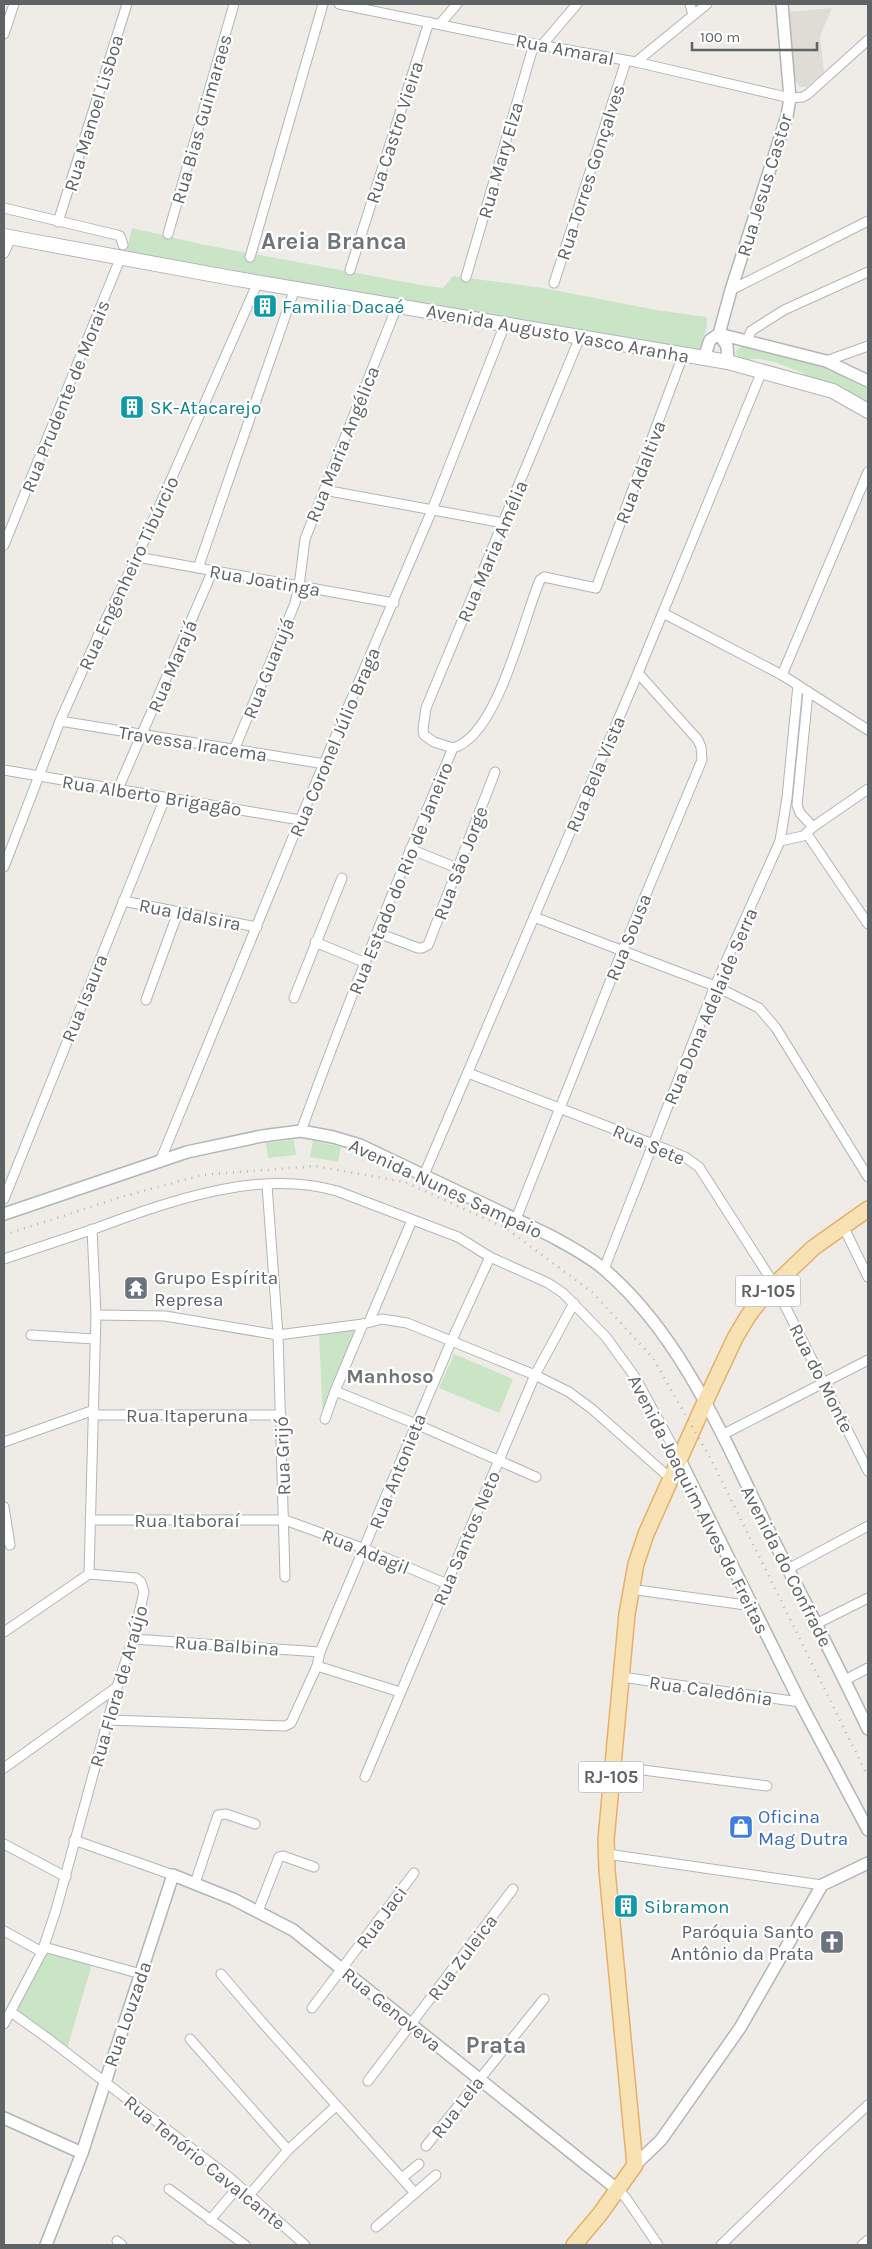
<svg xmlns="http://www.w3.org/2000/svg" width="872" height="2249" font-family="Karla,sans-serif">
<rect width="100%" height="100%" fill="#efece7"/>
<polygon fill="#dfdcd5" points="832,8 820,36 824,72 806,87 800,87 795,80 787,12"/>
<g fill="#cae4c6">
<polygon points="132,228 205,245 427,286 443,288 453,276 543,288 656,310 707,317 707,325 699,352 126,255"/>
<path d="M743 346 817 364 868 389V407L807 378 803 373C787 367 761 354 745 361L737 358 736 350Z"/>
<polygon points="294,1140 296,1155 268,1158 266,1143"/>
<polygon points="313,1141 341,1147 338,1162 310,1157"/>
<polygon points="356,1330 323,1420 319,1333"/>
<polygon points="454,1354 513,1379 499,1413 439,1388"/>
<polygon points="47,1952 92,1964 67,2049 17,2010"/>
</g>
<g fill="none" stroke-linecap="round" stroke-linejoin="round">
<defs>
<g id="minor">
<polyline points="339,4 534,44 636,62 790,98 803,97 808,94 868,40"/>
<polyline points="690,4 693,15"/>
<polyline points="440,24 457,4"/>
<polyline points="4,34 14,4"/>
<polyline points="542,45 577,4"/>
<polyline points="636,62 707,4"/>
<polyline points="4,208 117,235 120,236 123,245"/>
<polyline points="58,222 127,4"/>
<polyline points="168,234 234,4"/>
<polyline points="4,253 11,238"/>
<polyline points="250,257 323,4"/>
<polyline points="350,270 429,22"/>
<polyline points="466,277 534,44"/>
<polyline points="554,283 626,61"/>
<polyline points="731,290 868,221"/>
<polyline points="747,341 751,331 784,310 868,272"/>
<polyline points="826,361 868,346"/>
<polyline points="324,490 504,523"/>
<polyline points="4,545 120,259"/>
<polyline points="137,557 394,603"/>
<polyline points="198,568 295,288"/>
<polyline points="663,613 782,675 868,730"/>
<polyline points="782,675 868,472"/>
<polyline points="808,692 797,805 800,813 813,827"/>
<polyline points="60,721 325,764"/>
<polyline points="453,748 434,742 424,735 423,729 426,708 580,337"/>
<polyline points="234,750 295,603 299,586 305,539 397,306"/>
<polyline points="4,770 300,820"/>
<polyline points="118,789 213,570"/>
<polyline points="807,834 868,924"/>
<polyline points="780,841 803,836 813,827 868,789"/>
<polyline points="410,849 457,868"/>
<polyline points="4,867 60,721 102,627 137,557 258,282"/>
<polyline points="123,901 257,927"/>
<polyline points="534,917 715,986 759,1008 776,1028 868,1177"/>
<polyline points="378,933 418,948 422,948 428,945 495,772"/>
<polyline points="315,942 366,963"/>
<polyline points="294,998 342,878"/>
<polyline points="146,1000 178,912"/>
<polyline points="468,1073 653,1144 685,1157 699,1167 774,1284 868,1471"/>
<path d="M301 1131C348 1002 399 875 453 748 498 736 523 619 540 580L544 577 596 588 683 355"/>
<polyline points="161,1159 300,820 432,510 505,324"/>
<polyline points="424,1175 638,673 762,371"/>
<polyline points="267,1185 278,1335 285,1577"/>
<polyline points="4,1199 165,798"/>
<polyline points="516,1219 623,949 702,760 701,747 698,740 638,673"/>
<polyline points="843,1226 868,1277"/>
<path d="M4 1259C34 1249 64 1239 94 1229 167 1202 258 1168 337 1191L458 1237 490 1257 548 1283 563 1293 606 1337 635 1377 679 1458"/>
<polyline points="604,1269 715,986 780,841 787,798 798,685"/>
<polyline points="96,1315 165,1316 278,1335 363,1324 382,1319 407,1323 535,1375 569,1392 592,1409 670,1478"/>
<polyline points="369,1322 412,1220"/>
<polyline points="31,1335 94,1339"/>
<polyline points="335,1391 416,1424 536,1477"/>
<polyline points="93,1415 281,1415"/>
<polyline points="325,1419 335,1391 363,1324"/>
<polyline points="722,1435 868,1360"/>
<polyline points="4,1442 94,1410"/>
<polyline points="4,1507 10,1545"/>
<polyline points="90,1520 285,1520 365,1549 447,1584"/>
<polyline points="788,1569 868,1526"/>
<polyline points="89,1574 96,1315 92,1229"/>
<polyline points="630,1589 753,1606"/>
<polyline points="816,1624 868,1598"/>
<polyline points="4,1632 89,1574"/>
<polyline points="133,1639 320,1652"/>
<polyline points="317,1666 400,1692"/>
<polyline points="621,1677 800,1702"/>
<polyline points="845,1680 868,1668"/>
<polyline points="108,1720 285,1726 291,1723 317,1666 320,1652 451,1342 490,1257"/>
<polyline points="612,1766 767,1786"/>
<polyline points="4,1768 117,1687"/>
<polyline points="365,1777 535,1375 574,1303"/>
<polyline points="74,1840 173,1875"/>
<polyline points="4,1844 66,1877"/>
<polyline points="607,1854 822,1885"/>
<polyline points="195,1883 218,1815 226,1814 255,1824"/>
<polyline points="258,1911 279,1857 283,1856 314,1867"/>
<polyline points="4,1931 42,1952"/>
<polyline points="44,1947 141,1974"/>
<polyline points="221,1974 261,2021 415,2193"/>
<polyline points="312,2008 414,1873"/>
<polyline points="11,2012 50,2040 229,2177 305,2245"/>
<polyline points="4,2024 42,1952 56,1910 117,1687 133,1639 144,1592 141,1582 136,1578 89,1574"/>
<polyline points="190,2039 288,2150"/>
<polyline points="368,2081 513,1889"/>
<polyline points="426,2146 544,1999"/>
<polyline points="402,2178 419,2164"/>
<polyline points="169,2189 245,2245"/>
<polyline points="618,2190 626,2198 658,2245"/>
<polyline points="250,2194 288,2150 336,2106"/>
<polyline points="210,2220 239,2186"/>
<polyline points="376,2227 436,2175"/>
<polyline points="117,2241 122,2245"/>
<polyline points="721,2245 821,2148 868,2105"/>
<polyline points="862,2245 868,2240"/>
</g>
<g id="tertiary">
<polyline points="719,334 826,361 868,381"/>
<polyline points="719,334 727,346 728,362"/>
<polyline points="704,358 710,340 719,334 731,290 787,116 790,98 782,4"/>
<path d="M4 1214 187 1152 262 1136 301 1131 333 1137 360 1145 551 1236C569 1246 589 1256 605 1270 684 1338 727 1446 772 1537 804 1601 838 1665 868 1729"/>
<polyline points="679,1458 800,1702 868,1830"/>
<polyline points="4,2118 82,2153"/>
<polyline points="635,2165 661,2140 740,2028 822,1885 868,1863"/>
<polyline points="46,2245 82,2153 173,1875 233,1899 293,1930 618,2190"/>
</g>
<polyline id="secondary" points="4,236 226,277 728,362 833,391 868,411"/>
<polyline id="primary" points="574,2245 600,2214 635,2165 607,1870 606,1840 627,1614 636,1564 646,1534 705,1402 735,1338 748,1316 765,1294 813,1248 868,1209"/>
</defs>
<use href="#minor" stroke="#b2b5b8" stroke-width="11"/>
<use href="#tertiary" stroke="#b2b5b8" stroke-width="14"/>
<use href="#secondary" stroke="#b1b5b8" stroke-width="16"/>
<use href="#primary" stroke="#e5b06a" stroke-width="18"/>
<use href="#minor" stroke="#fff" stroke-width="9"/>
<use href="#tertiary" stroke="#fff" stroke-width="11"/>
<use href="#secondary" stroke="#fff" stroke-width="14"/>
<use href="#primary" stroke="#f8e2b3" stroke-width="15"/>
<polyline stroke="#b4b5b6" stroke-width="2.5" stroke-dasharray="1 6" stroke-linecap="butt" points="4,1235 118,1198 202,1175 315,1166 405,1182 506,1228 593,1293 653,1358 713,1463 868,1777"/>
</g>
<defs>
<symbol id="building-square" viewBox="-11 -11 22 22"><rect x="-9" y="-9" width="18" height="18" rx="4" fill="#0f9aa8" stroke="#fff"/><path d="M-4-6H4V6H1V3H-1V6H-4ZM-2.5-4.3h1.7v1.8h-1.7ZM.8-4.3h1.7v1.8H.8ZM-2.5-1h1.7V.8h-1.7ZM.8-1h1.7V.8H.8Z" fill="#fff"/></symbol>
<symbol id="temple-square" viewBox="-11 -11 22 22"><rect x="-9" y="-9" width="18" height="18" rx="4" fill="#6b7280" stroke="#fff"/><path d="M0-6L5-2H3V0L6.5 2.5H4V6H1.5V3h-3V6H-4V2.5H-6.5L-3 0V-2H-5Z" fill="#fff"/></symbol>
<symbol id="shop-square" viewBox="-11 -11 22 22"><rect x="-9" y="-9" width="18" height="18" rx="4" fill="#3f7fe0" stroke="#fff"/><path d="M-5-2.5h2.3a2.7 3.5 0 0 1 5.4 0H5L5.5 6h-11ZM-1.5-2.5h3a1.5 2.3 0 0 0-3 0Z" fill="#fff"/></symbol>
<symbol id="church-square" viewBox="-11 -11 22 22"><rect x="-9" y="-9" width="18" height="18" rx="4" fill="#6b7280" stroke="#fff"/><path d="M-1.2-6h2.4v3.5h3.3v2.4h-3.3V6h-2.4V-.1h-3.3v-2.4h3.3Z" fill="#fff"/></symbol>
</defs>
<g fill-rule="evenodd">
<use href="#building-square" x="251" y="292" width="28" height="28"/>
<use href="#building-square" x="118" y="393" width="28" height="28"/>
<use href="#temple-square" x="122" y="1274" width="28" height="28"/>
<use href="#shop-square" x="727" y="1813" width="28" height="28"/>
<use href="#building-square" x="612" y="1892" width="28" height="28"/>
<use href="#church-square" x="818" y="1928" width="28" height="28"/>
</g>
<g text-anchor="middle" stroke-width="4.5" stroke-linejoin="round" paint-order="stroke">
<g fill="#fff" stroke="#8e9294" stroke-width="1">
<rect x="735.5" y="1275.5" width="65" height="31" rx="4"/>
<rect x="578.5" y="1761.5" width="65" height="31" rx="4"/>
</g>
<g font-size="18" font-weight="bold" fill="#5e6366">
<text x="768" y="1297">RJ-105</text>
<text x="611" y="1783">RJ-105</text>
</g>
<g font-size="19" fill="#5e6366" stroke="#fff">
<text transform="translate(565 49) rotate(11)" y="7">Rua Amaral</text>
<text transform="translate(93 113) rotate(-73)" y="7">Rua Manoel Lisboa</text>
<text transform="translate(201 119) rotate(-74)" y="7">Rua Bias Guimaraes</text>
<text transform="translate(394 132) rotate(-72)" y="7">Rua Castro Vieira</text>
<text transform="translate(500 160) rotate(-74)" y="7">Rua Mary Elza</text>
<text transform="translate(590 172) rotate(-72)" y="7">Rua Torres Gonçalves</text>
<text transform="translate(764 185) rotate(-73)" y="7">Rua Jesus Castor</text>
<text transform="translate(558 333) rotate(10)" y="7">Avenida Augusto Vasco Aranha</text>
<text transform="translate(65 396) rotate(-68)" y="7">Rua Prudente de Morais</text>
<text transform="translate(342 444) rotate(-68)" y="7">Rua Maria Angélica</text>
<text transform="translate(640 472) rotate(-69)" y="7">Rua Adaltiva</text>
<text transform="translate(492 551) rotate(-67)" y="7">Rua Maria Amélia</text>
<text transform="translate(128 573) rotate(-65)" y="7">Rua Engenheiro Tibúrcio</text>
<text transform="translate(265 580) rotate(10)" y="7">Rua Joatinga</text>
<text transform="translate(172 666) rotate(-67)" y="7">Rua Marajá</text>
<text transform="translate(268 668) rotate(-68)" y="7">Rua Guarujá</text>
<text transform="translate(334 742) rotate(-67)" y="7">Rua Coronel Júlio Braga</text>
<text transform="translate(193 743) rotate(9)" y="7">Travessa Iracema</text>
<text transform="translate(595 774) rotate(-67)" y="7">Rua Bela Vista</text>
<text transform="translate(152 795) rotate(9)" y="7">Rua Alberto Brigagão</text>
<text transform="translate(460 863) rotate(-69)" y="7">Rua São Jorge</text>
<text transform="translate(400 878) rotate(-68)" y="7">Rua Estado do Rio de Janeiro</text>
<text transform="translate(190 914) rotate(11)" y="7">Rua Idalsira</text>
<text transform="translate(628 937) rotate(-68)" y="7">Rua Sousa</text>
<text transform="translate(84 998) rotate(-68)" y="7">Rua Isaura</text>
<text transform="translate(710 1006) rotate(-67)" y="7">Rua Dona Adelaide Serra</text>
<text transform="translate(649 1144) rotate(23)" y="7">Rua Sete</text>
<text transform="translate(446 1188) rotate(25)" y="7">Avenida Nunes Sampaio</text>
<text transform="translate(822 1378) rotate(63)" y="7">Rua do Monte</text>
<text x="187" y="1422">Rua Itaperuna</text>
<text transform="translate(282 1456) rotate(-92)" y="7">Rua Grijó</text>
<text transform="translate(397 1471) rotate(-68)" y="7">Rua Antonieta</text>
<text transform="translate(699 1504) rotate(63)" y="7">Avenida Joaquim Alves de Freitas</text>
<text x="187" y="1527">Rua Itaboraí</text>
<text transform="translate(466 1538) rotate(-67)" y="7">Rua Santos Neto</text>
<text transform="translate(366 1551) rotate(22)" y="7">Rua Adagil</text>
<text transform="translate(787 1566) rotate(63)" y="7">Avenida do Confrade</text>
<text transform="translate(227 1645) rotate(4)" y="7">Rua Balbina</text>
<text transform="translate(118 1686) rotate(-74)" y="7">Rua Flora de Araújo</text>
<text transform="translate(711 1690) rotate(8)" y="7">Rua Caledônia</text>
<text transform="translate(381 1917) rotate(-54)" y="7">Rua Jaci</text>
<text transform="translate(462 1957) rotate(-53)" y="7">Rua Zuleica</text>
<text transform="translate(392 2009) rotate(39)" y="7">Rua Genoveva</text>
<text transform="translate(127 2014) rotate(-71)" y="7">Rua Louzada</text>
<text transform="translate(457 2107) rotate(-52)" y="7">Rua Lela</text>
<text transform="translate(205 2162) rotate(39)" y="7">Rua Tenório Cavalcante</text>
</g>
<g font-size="19" fill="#0d838f" stroke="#fff" text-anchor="start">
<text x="282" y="313">Familia Dacaé</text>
<text x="150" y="414">SK-Atacarejo</text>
<text x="644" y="1913">Sibramon</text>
</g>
<g font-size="19" fill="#5b616d" stroke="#fff" text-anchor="start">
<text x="154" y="1284">Grupo Espírita<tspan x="154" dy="22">Represa</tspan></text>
<text x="814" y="1938" text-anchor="end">Paróquia Santo<tspan x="814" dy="22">Antônio da Prata</tspan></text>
</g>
<g font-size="19" fill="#366cbe" stroke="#fff" text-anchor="start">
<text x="758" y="1823">Oficina<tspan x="758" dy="22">Mag Dutra</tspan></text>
</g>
<g font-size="20" font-weight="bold" fill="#6f7578" stroke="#fff">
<text x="390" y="1383">Manhoso</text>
</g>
<g font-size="24" font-weight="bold" fill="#6f7578" stroke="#fff">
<text x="334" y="249">Areia Branca</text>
<text x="496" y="2053">Prata</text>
</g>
</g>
<rect width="872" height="2249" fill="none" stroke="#5e6366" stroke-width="10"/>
<path d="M692 42v8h125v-8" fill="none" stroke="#5e6366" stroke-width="2.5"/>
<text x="700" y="42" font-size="15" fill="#5e6366" stroke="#ffffff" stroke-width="4" paint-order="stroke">100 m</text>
</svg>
